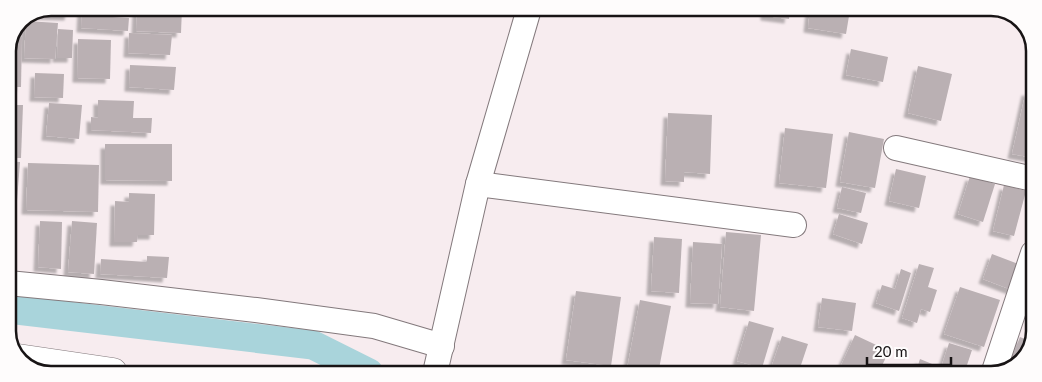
<svg xmlns="http://www.w3.org/2000/svg" width="1042" height="382" font-family="Lato,sans-serif">
<defs>
<filter id="shadow"><feDropShadow dx="-4.5" dy="4.5" stdDeviation="1" flood-color="#0004"/></filter>
</defs>
<rect width="100%" height="100%" fill="#f7ecef"/>
<g fill="none" stroke-linecap="round" stroke-linejoin="round">
<polyline stroke="#a9d4db" stroke-width="29" points="8,309 313,345 369,373"/>
</g>
<g fill="#bab0b3" filter="url(#shadow)">
<polygon points="51,8 70,8 69,16 33,15"/>
<polygon points="82,8 96,8 96,16 129,18 128,31 81,28"/>
<polygon points="137,8 182,8 181,33 136,31"/>
<polygon points="765,9 790,9 789,19 765,16"/>
<polygon points="810,9 850,10 846,34 808,28"/>
<polygon points="26,21 58,23 55,59 24,58"/>
<polygon points="58,29 73,30 72,58 57,58"/>
<polygon points="129,33 172,35 170,55 128,53"/>
<polygon points="13,37 22,37 21,87 8,87 8,49"/>
<polygon points="78,39 111,40 110,79 77,78"/>
<polygon points="851,49 888,57 883,82 846,75"/>
<polygon points="130,65 176,67 174,90 129,87"/>
<polygon points="918,66 952,74 941,121 908,113"/>
<polygon points="35,73 64,74 63,98 34,97"/>
<polygon points="1026,91 1034,92 1034,158 1012,154"/>
<polygon points="98,100 134,101 133,118 152,118 151,133 91,130 91,117 98,118"/>
<polygon points="49,103 82,105 79,139 46,136"/>
<polygon points="8,105 23,105 21,158 8,158"/>
<polygon points="668,113 712,115 710,174 684,172 684,182 665,181"/>
<polygon points="785,128 833,134 826,188 779,183"/>
<polygon points="849,132 884,139 875,188 840,182"/>
<polygon points="105,144 172,144 172,181 105,180"/>
<polygon points="8,161 20,162 15,227 8,227"/>
<polygon points="28,163 99,165 98,212 26,210"/>
<polygon points="896,169 926,176 919,208 889,201"/>
<polygon points="970,176 995,184 983,222 958,214"/>
<polygon points="1004,185 1026,191 1014,236 993,231"/>
<polygon points="842,187 866,193 861,213 837,208"/>
<polygon points="129,193 155,194 154,235 138,235 137,242 114,242 115,201 129,202"/>
<polygon points="839,214 868,223 862,244 833,234"/>
<polygon points="40,221 62,222 61,269 38,267"/>
<polygon points="72,221 97,223 94,274 68,272"/>
<polygon points="726,232 761,235 754,311 720,307"/>
<polygon points="654,237 682,239 679,293 651,291"/>
<polygon points="693,242 722,244 718,304 690,303"/>
<polygon points="992,254 1021,265 1012,290 983,279"/>
<polygon points="147,256 169,257 167,278 100,274 101,259 147,262"/>
<polygon points="919,264 934,268 928,287 937,290 930,312 921,309 917,323 902,318"/>
<polygon points="901,269 911,273 899,311 876,303 882,285 895,289"/>
<polygon points="960,287 1000,300 984,347 944,334"/>
<polygon points="576,291 621,297 611,366 566,360"/>
<polygon points="822,298 856,303 852,331 818,327"/>
<polygon points="640,300 671,306 658,374 650,374 627,369"/>
<polygon points="749,321 774,328 762,368 737,361"/>
<polygon points="855,335 889,351 878,374 822,374 826,366 838,372"/>
<polygon points="782,336 808,344 798,374 769,374"/>
<polygon points="1020,337 1032,342 1032,345 1017,366 1007,369"/>
<polygon points="949,343 972,350 964,374 939,374"/>
<polygon points="920,359 937,366 934,374 915,374"/>
</g>
<g fill="none" stroke-linecap="round" stroke-linejoin="round">
<defs>
<g id="minor">
<polyline points="896,148 1033,179"/>
<polyline points="478,184 794,225"/>
<polyline points="8,283 101,292 256,310 374,326 442,346"/>
<polyline points="435,373 478,184 529,9"/>
<polyline points="993,374 1033,253"/>
</g>
<polyline id="secondary" points="18,358 113,372"/>
</defs>
<use href="#minor" stroke="#83797c" stroke-width="26"/>
<use href="#secondary" stroke="#83797c" stroke-width="29"/>
<use href="#minor" stroke="#fff" stroke-width="24"/>
<use href="#secondary" stroke="#fff" stroke-width="28"/>
</g>
<path d="M0 0H1042V382H0ZM51 16H991A35 35 0 0 1 1026 51V331A35 35 0 0 1 991 366H51A35 35 0 0 1 16 331V51A35 35 0 0 1 51 16Z" fill="#fefcfc" fill-rule="evenodd"/>
<path fill="none" stroke="#181415" stroke-width="2.5" d="M51 16H991A35 35 0 0 1 1026 51V331A35 35 0 0 1 991 366H51A35 35 0 0 1 16 331V51A35 35 0 0 1 51 16Z"/>
<path d="M867 357v8h84v-8" fill="none" stroke="#181415" stroke-width="2.5"/>
<text x="874" y="357" font-size="15" fill="#181415" stroke="#fefcfc" stroke-width="4" paint-order="stroke">20 m</text>
</svg>
